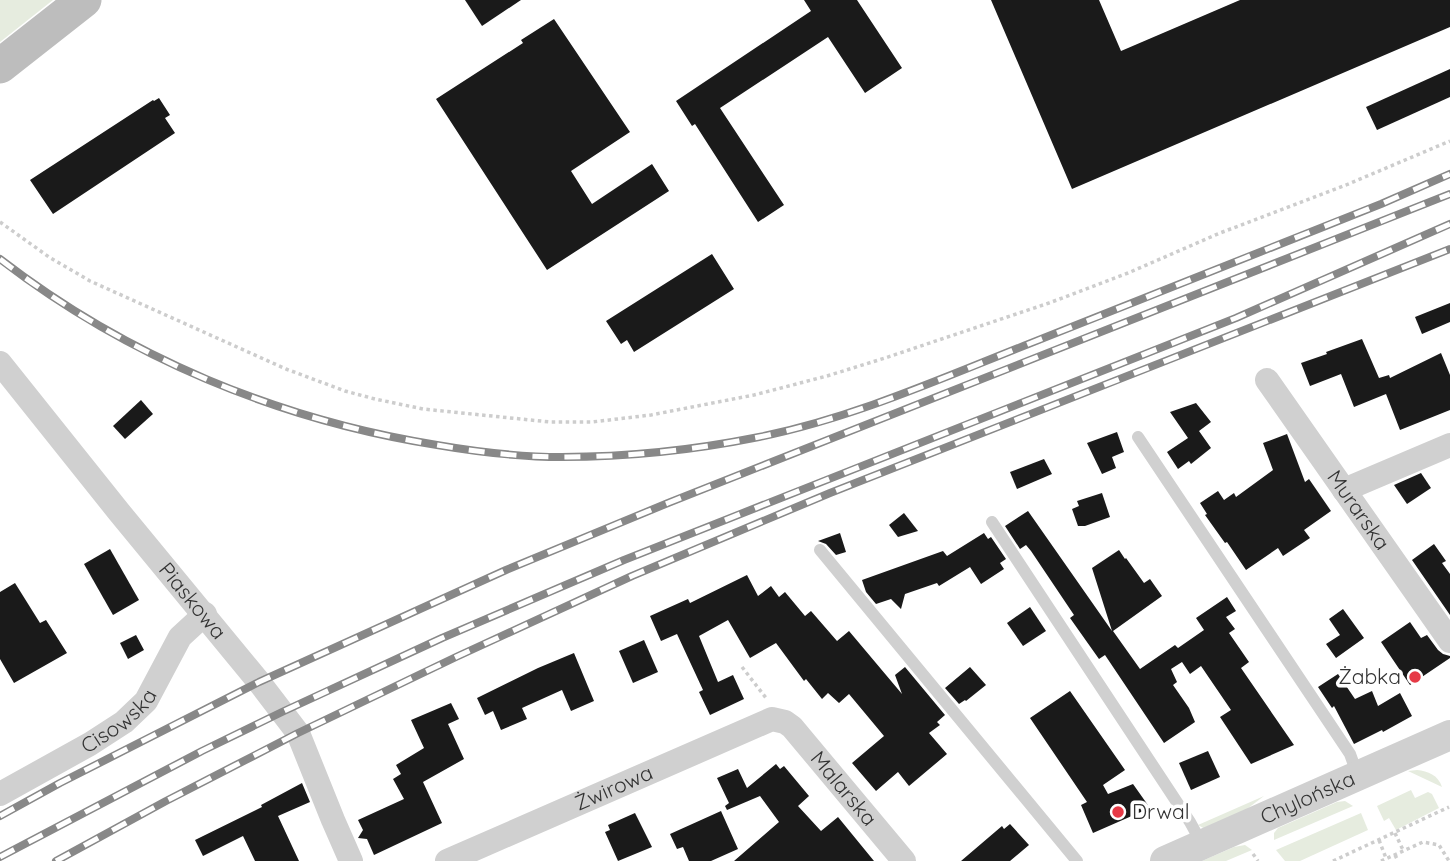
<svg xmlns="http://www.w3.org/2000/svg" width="1450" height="861" font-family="Quicksand,sans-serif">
<rect width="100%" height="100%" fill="#fff"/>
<g fill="#e6ecdf">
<polygon points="0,0 53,0 0,42"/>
<path d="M1417 770C1428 771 1438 775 1442 787L1408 771Z"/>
<polygon points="1411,790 1415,798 1428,792 1432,794 1439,808 1396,830 1389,818 1384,821 1377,806"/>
<polygon points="1264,796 1243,812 1205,829 1198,825"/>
<polygon points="1345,801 1353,806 1274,840 1274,833 1278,828 1337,802"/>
<polygon points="1361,813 1368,830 1300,861 1285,861 1276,850"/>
<polygon points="1245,845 1252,850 1226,861 1202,861 1234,847"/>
</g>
<g fill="#1a1a1a">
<polygon points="465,0 521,0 482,26"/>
<polygon points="804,0 857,0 902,68 865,93 828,37 720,108 784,205 758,222 695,124 692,126 676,101 811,11"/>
<polygon points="991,0 1099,0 1121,51 1240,0 1450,0 1450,27 1072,189"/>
<polygon points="554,19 630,132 571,171 592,204 652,164 669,191 547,270 436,99 523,43 521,40"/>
<polygon points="1450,69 1450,97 1377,130 1366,107"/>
<polygon points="159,98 170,115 165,118 175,133 53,214 30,180 153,100 154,101"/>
<polygon points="712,254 734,289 634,352 627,340 621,344 606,321"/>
<polygon points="1450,303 1450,322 1422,334 1415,317"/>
<polygon points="1362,339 1379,378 1389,375 1390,378 1441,353 1450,375 1450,410 1400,430 1386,394 1354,407 1341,374 1310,386 1301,363 1327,354 1326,352"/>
<polygon points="141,400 153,414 125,439 113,426"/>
<polygon points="1196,403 1211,422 1199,431 1211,448 1191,464 1189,461 1178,469 1167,452 1188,438 1170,412"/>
<polygon points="1117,432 1124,452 1112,457 1116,468 1102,474 1087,443"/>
<polygon points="1287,434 1305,482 1309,479 1331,511 1304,530 1310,538 1283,556 1278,548 1246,570 1227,542 1225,543 1205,515 1207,514 1200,503 1218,491 1224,500 1234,493 1236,497 1273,470 1263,443"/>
<polygon points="1044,459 1052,474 1017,489 1010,472"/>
<polygon points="1421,473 1431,488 1407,504 1394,485"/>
<polygon points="1102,493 1110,517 1085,526 1078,526 1072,509 1079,506 1077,501"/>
<polygon points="1028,511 1112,631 1092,568 1119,550 1125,559 1126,558 1144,583 1150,579 1162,596 1113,631 1140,669 1175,645 1178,648 1204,630 1196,618 1227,597 1236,611 1226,617 1235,629 1229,633 1249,662 1241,668 1294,745 1251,764 1220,717 1231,710 1201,666 1190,674 1182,662 1171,669 1177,682 1173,685 1189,708 1195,722 1164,743 1105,655 1099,659 1070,618 1074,615 1031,551 1026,545 1020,549 1005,526"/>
<polygon points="904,513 918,531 898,537 889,525"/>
<polygon points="840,533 846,552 836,555 826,544 818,541"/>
<polygon points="984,533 988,539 991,537 1006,559 1000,563 1004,569 981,584 970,567 939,586 937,583 905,594 901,609 891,599 876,604 866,592 862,580 943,551 947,556"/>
<polygon points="1434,544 1446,561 1442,563 1450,574 1450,615 1412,560"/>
<polygon points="110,549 139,600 113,615 84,564"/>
<polygon points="747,575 758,596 771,586 779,597 785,592 805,616 811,611 837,641 849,631 902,694 895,675 905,667 945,715 937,722 940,725 929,733 947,754 909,786 898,772 876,791 852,763 884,736 849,694 839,703 828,693 822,699 806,679 804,681 776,643 750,658 728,620 699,636 718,682 733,675 744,699 710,715 699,692 703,690 677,634 661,641 650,616 688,599 690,603"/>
<polygon points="15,583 40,623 46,620 67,653 14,683 0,659 0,592"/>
<polygon points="1030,607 1046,631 1023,646 1007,623"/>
<polygon points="1343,609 1364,638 1336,658 1326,644 1340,635 1329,619"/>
<polygon points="1410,622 1421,638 1427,635 1438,650 1443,654 1450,656 1450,658 1410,685 1381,642"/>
<polygon points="136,635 144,650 128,659 120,643"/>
<polygon points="644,640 658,672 633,683 619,651"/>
<polygon points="574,653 594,701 571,711 562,690 522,708 527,719 501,730 493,711 485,715 477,698 538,668"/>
<polygon points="970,667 986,685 966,701 965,700 959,704 945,688"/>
<polygon points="1338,674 1355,699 1372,691 1378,706 1400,693 1412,716 1383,732 1382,730 1354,744 1334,706 1332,708 1318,687"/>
<polygon points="1070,691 1125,770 1103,785 1108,794 1133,784 1150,808 1093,833 1081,805 1087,802 1030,718"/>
<polygon points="451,703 459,719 448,724 464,759 423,782 442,823 374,855 367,839 358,838 363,830 358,820 404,799 393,779 401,774 396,765 424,748 411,720"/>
<polygon points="1208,751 1220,777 1191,790 1179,763"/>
<polygon points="776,764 780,769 784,766 809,796 798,806 821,831 838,817 874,861 734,861 779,822 760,796 727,810 725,806 729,803 717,778 738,769 747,788"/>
<polygon points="302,783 310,802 278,816 299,861 255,861 243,836 203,856 195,840 262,807 261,805"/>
<polygon points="721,811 738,849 711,861 689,861 683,847 677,849 670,834"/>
<polygon points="635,813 652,847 618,861 605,832 610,830 608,825"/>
<polygon points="1010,824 1029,845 1010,861 961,861 1002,826 1004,829"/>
</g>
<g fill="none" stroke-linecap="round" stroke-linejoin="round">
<g stroke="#cdcdcd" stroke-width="3.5" stroke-dasharray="3.5 3.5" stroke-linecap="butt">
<polyline points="0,222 49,257 90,281 286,369 345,391 375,399 423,409 550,422 592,422 651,415 754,395 827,376 885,358 1049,303 1128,273 1220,233 1346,185 1450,141"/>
<polyline points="742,667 766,698"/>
<polyline points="1395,833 1403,850"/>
<polyline points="1379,840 1386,858"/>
<polyline points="1253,854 1258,861"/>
<polyline points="1395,855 1398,861"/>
<polyline points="1333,861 1449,807"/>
<polyline points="1381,861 1423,842 1439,845 1449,861"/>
</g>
<g stroke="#d0d0d0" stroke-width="12">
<polyline points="1138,437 1350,754 1358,776"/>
<polyline points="992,522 1190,822 1202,844"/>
<polyline points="820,550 1077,861"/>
</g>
<g stroke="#d0d0d0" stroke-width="24">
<path id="s1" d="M0 363 119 512 259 682 298 733 333 820 351 861"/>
<path id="s2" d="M1267 380 1450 641"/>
<polyline points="1344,490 1450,445"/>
<path id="s3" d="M0 794 90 744 124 722 146 701 180 637 205 614"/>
<path id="s4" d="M447 861 772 719 785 722 792 727 904 861"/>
</g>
<path stroke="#d0d0d0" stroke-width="30" id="s5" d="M1165 861 1450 735"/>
<polyline stroke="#bdbdbd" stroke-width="35" points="0,66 84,0"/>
<defs>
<g id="rail">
<path d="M0 259C127 357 279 420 437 445 478 452 520 457 562 457 628 457 694 450 759 437 853 418 942 378 1031 343 1148 297 1264 250 1381 204L1450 174"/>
<polyline points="0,816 60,783 259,682 506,570 668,503 1450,194"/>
<polyline points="0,857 202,751 282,712 442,638 624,560 1236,318 1450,224"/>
<polyline points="56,861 166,801 298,733 456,657 632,576 830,493 1450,249"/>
</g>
</defs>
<use href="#rail" stroke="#888" stroke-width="8"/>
<use href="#rail" stroke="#fff" stroke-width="5" stroke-dasharray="16" stroke-linecap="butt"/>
</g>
<g fill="#e63946" stroke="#fff" stroke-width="2.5">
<circle cx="1415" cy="677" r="7"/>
<circle cx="1118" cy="812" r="7"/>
</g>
<g text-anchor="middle" stroke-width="7" stroke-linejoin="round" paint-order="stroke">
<g font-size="21" fill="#333" stroke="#fff">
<text dy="7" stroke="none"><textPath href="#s2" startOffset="159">Murarska</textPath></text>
<text dy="7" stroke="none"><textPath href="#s1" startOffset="306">Piaskowa</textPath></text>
<text dy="7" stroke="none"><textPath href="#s3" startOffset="140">Cisowska</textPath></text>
<text dy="7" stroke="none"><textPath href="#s4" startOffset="182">Żwirowa</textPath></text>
<text dy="7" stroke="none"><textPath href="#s4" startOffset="457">Malarska</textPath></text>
<text dy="7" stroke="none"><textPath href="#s5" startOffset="156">Chylońska</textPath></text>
</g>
<g font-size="21" fill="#333" stroke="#fff" text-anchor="end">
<text x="1401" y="684">Żabka</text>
<text x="1132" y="819" text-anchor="start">Drwal</text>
</g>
</g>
</svg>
